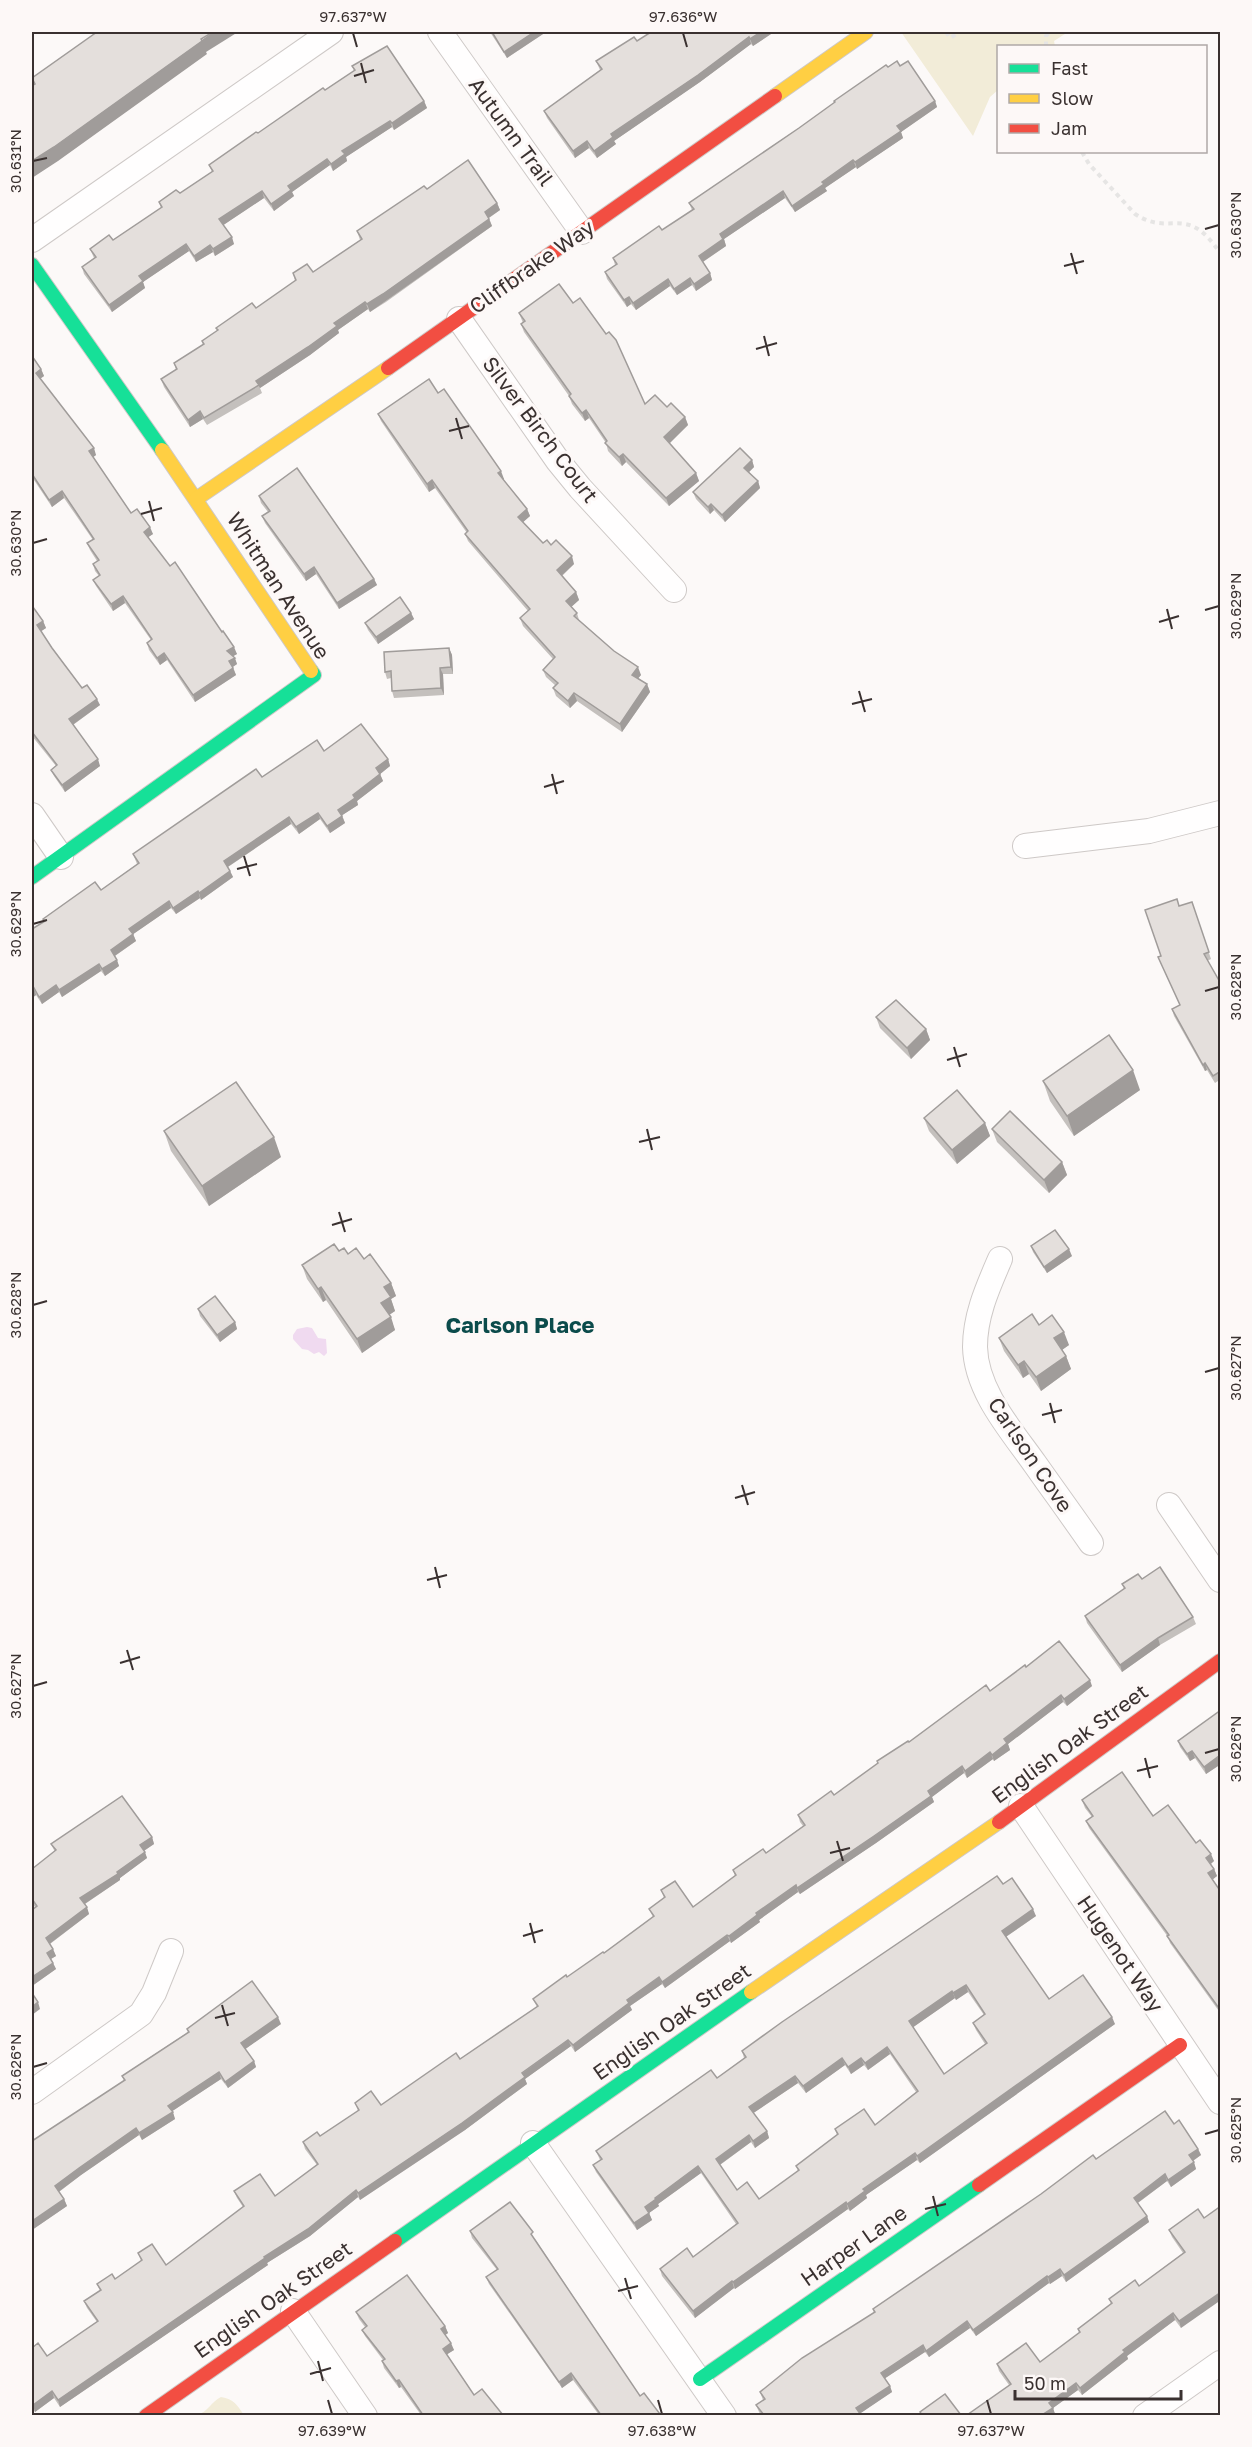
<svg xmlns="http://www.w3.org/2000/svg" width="1252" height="2447" font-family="'Golos Text',sans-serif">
<rect width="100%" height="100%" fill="#fcf9f8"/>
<g fill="#f2ecd8">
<polygon points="901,32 1068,32 1054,41 1055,46 998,46 998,90 990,97 973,136"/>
<path d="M221 2397C234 2399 237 2405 244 2415H197C208 2412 211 2402 221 2397Z"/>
</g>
<polygon fill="#f0daf0" points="307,1327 312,1328 318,1338 326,1339 327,1353 324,1356 319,1352 314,1354 308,1350 302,1349 293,1339 293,1335 297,1329"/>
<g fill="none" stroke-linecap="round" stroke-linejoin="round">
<defs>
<g id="street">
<polyline points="440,32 582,232"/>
<polyline points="32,240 331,32"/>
<polyline points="459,319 558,461 580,488 674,590"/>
<polyline points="32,815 61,857"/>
<polyline points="1025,846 1149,831 1220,813"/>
<path d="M1000 1259C988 1287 975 1315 975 1347 976 1391 1011 1430 1035 1464 1054 1491 1073 1517 1091 1543"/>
<polyline points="1169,1505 1220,1580"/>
<polyline points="1021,1806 1220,2102"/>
<polyline points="32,2092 141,2014 154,1993 171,1951"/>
<polyline points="533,2143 724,2416"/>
<polyline points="293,2311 365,2416"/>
<polyline points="1145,2416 1220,2363"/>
</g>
<g id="fast">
<polyline points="32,265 162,450"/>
<polyline points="32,877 314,675 311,671"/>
<polyline points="395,2241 751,1992"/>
<polyline points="700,2379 979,2185"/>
</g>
<g id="slow">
<polyline points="775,96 866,32"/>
<polyline points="162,450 311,671"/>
<polyline points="196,499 388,368"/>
<polyline points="751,1992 999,1822"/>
</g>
<g id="jam">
<polyline points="388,368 775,96"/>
<polyline points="999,1822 1220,1661"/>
<polyline points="979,2185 1180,2045"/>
<polyline points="146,2416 395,2241"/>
</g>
</defs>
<use href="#street" stroke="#cec9c7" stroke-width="26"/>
<use href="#fast" stroke="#cec9c7" stroke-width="16"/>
<use href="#slow" stroke="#cec9c7" stroke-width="16"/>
<use href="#jam" stroke="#cec9c7" stroke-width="16"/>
<g stroke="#e6e5e4" stroke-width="4" stroke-dasharray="4.5 4.5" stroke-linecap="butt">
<polyline points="946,32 950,38 960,32"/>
<polyline points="1046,46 1046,36 1049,32"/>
<path d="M1082 152 1089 164 1135 214C1171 238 1186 202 1220 253"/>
</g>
<use href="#street" stroke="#fffefe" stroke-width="24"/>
<use href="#fast" stroke="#16e098" stroke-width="14"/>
<use href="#slow" stroke="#ffcf43" stroke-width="14"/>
<use href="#jam" stroke="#f24e42" stroke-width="14"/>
</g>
<g fill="#c4c0bd" fill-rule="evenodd">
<polygon points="490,32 546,32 507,58"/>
<polygon points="651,32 774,32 753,46 751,44 700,82 614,141 616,144 597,158 589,148 575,158 547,118 544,111 600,70 596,61 637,41"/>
<polygon points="352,66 424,101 427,108 394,130 392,127 346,157 347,161 333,171 330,165 292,192 294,196 274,211 264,198 223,225 234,244 215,256 213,252 196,262 189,251 143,282 145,288 112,312 84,274 82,267 94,258 90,249 113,240 161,208 159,202 180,193 212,172 209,165 354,71"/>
<polygon points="900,66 935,101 937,107 901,132 903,138 857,169 856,167 825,188 827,191 795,212 785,198 724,239 726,246 703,262 710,273 712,280 696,291 692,285 677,295 670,286 636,310 631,304 627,307 607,279 605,272 615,265 613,258 662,230 692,210 689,203 888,67"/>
<polygon points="427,189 497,203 500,210 489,218 492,226 386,302 370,312 368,309 338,330 339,333 310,355 260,388 262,393 207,425 203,419 190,427 164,387 161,379 176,370 174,363 203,345 202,341 217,331 216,328 256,308 295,281 293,273 313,272 360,240 357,231"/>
<polygon points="519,313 645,404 667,407 685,417 688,425 669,443 696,473 699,481 669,506 626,462 622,466 608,451 606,443 589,418 585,421 572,404 569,396 524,332 521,324 523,323"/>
<polygon points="32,356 41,369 44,376 40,379 96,455 93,457 131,513 153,534 148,537 237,654 233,656 237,664 233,667 236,675 195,702 167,660 160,665 149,650 147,643 151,640 125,603 113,611 96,586 93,580 99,576 95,571 93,564 97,561 90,550 87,543 93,540 64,498 52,507 32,477"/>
<polygon points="438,393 504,479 503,479 527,509 530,516 523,522 543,543 551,545 574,564 562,576 576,592 579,600 571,607 577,613 579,620 641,675 638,678 647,684 650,692 622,732 577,701 570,708 556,696 553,688 556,686 546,677 543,670 553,659 523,626 520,618 528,611 468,541 465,534 467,533 435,488 429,492 381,421 378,414"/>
<polygon points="752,460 754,467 749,472 758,481 760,488 725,522 714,510 710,514 696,499 693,492"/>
<polygon points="259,496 374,579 377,585 339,609 316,574 306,581 265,523 262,516 268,512 261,503"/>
<polygon points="32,607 43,621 46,628 41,631 52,648 82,688 100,705 73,725 100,766 65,792 54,776 51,770 56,766 32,736"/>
<polygon points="411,613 414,619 378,644 368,630 365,623"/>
<polygon points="449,648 452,655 453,674 443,674 444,695 394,698 392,691 391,678 387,679 385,672"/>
<polygon points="324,751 388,759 390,766 380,774 383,781 357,801 358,805 342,815 345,823 330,833 320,819 299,834 291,824 228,867 233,877 201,900 200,898 176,914 171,908 133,934 136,941 115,956 119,966 105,976 101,971 62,997 59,992 42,1004 36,995 32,998 32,929 44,921 43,919 101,890 137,864 133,854 262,777"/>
<polygon points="1192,902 1211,959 1207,961 1221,984 1221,1079 1215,1083 1207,1070 1205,1071 1174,1016 1172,1009 1180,1005 1158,957 1161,956 1179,906"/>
<polygon points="876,1017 926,1029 930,1040 911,1059 880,1028"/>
<polygon points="1043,1081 1140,1090 1074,1136 1050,1101"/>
<polygon points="924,1118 985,1123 990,1136 957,1164 929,1131"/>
<polygon points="992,1129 1062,1162 1067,1175 1049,1193 997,1142"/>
<polygon points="164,1131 281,1157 209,1206 171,1151"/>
<polygon points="1031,1246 1072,1256 1047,1273 1033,1252"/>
<polygon points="339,1251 348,1254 391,1283 396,1296 391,1299 395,1311 389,1315 395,1330 362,1353 326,1300 323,1302 307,1279 302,1265"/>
<polygon points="198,1309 235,1322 237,1329 220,1342 200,1316"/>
<polygon points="1039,1325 1069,1345 1062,1350 1066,1356 1071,1369 1041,1391 1029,1374 1023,1378 1004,1351 999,1338"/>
<polygon points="1142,1579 1193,1617 1196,1624 1160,1645 1122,1672 1087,1623 1085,1616 1124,1589 1122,1584"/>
<polygon points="1026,1667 1092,1686 1067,1706 1063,1702 1008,1744 1010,1750 994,1761 993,1759 967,1778 964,1773 932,1797 934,1802 876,1843 800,1894 798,1892 759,1920 760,1922 731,1943 730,1941 665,1988 662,1984 630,2006 632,2010 575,2052 571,2046 525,2079 527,2084 465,2130 360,2200 358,2197 310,2236 267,2263 268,2265 60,2407 54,2398 35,2412 32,2407 32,2348 47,2356 97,2322 87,2308 84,2301 100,2291 97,2284 115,2279 141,2261 138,2253 166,2265 243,2207 237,2198 234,2191 275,2196 317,2165 305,2149 303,2142 320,2136 358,2111 355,2103 381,2105 460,2059 537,2007 533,1999 604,1953 653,1917 649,1909 664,1898 661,1890 693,1907 735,1876 733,1870 766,1853 803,1826 800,1822 798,1815 834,1795 909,1742"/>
<polygon points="1221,1710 1221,1764 1206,1774 1195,1758 1190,1761 1180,1747 1178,1741"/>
<polygon points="1082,1800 1153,1816 1196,1843 1214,1861 1211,1864 1214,1869 1217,1876 1212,1879 1221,1892 1221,2014 1170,1943 1168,1937 1089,1828 1086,1821 1092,1817 1085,1808"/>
<polygon points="152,1837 154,1844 144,1851 147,1858 120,1878 120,1880 85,1904 89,1914 50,1944 56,1956 51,1959 56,1969 32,1986 32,1910 35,1907 32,1903 32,1869 55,1852 51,1844"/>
<path d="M1003 1884 1036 1916 1006 1937 1049 1999 1115 2024 920 2163 917 2160 866 2195 867 2198 850 2211 848 2209 735 2289 734 2288 695 2318 662 2276 660 2269 693 2257 736 2224 701 2173 658 2204 659 2206 649 2213 652 2220 637 2230 596 2172 593 2165 600 2160 596 2151 717 2078 744 2058 742 2051ZM968 1992 984 2015 973 2023 976 2030 985 2044 944 2074 913 2027 955 1998 956 2000ZM890 2054 916 2092 875 2125 835 2129 837 2135 796 2166 798 2171 759 2199 737 2190 720 2165 751 2142 755 2148 769 2138 767 2131 753 2113 798 2083 806 2093 845 2065 851 2074 864 2065 868 2070Z"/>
<polygon points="281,2024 245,2049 254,2061 256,2067 228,2088 221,2079 172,2111 175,2119 142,2140 139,2135 81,2175 59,2192 64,2199 67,2206 32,2230 32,2141 124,2081 122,2076 188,2032 187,2029"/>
<polygon points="1174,2124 1198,2149 1201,2155 1193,2161 1196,2169 1171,2187 1167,2181 1138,2203 1147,2216 1149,2222 1066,2282 1062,2276 1050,2284 1049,2283 976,2336 970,2328 929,2357 925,2352 885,2378 890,2386 892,2392 860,2413 861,2415 761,2415 759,2412 756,2405 763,2400 760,2392 874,2313 873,2309 1096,2159"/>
<polygon points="1198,2209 1181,2328 1175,2320 1127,2356 1128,2359 1082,2395 1078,2390 1053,2408 1055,2414 1009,2385 999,2371 997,2364 1040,2362 1079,2333 1078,2329 1111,2304 1109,2299 1139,2286 1183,2253 1172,2237 1169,2230"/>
<polygon points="470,2231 535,2239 640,2396 660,2414 660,2415 599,2415 573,2380 562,2388 489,2284 486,2277 497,2270 472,2238"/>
<polygon points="356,2312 445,2326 448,2333 445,2335 454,2350 447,2354 474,2395 503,2415 421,2415 401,2387 399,2388 384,2368 382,2361 383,2360 365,2336 362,2330 365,2327 359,2319"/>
</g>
<g fill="#a09c9a">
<polygon points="213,32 238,32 206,52 207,54 58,161 32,178 32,161"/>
<polygon points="534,32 546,32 507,58 504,52"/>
<polygon points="761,32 774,32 753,46 750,39"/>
<polygon points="749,37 751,44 700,82 614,141 616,144 597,158 594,151 611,134"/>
<polygon points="424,101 427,108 394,130 392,123"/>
<polygon points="935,101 937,107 901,132 903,138 857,169 855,162 897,126"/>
<polygon points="390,121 392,127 346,157 347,161 333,171 331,164 342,151"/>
<polygon points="587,141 589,148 575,158 573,151"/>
<polygon points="327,159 330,165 292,192 294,196 274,211 271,204 288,186"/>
<polygon points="853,160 856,167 825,188 827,191 795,212 792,206 822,182"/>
<polygon points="262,191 264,198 222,226 219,219"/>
<polygon points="783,191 785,198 724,239 726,246 701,263 699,256 720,234"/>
<polygon points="497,203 500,210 487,219 485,212"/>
<polygon points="489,219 492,226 370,312 367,304"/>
<polygon points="232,237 234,244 215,256 213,249"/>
<polygon points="186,244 189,251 143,282 145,288 112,312 109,305 139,276"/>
<polygon points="210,245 213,252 196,262 194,256"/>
<polygon points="710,273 712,280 696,291 694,284"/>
<polygon points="690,278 692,285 677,295 674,289"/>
<polygon points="668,279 670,286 636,310 633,303"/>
<polygon points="629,297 631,304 627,307 624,300"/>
<polygon points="365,302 368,309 338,330 339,333 310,355 260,388 256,381 334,323"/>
<polygon points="41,369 44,376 38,380 36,373"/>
<polygon points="586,410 589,418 585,421 582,413"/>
<polygon points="200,411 203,419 190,427 188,420"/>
<polygon points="685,417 688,425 667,446 664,437"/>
<polygon points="94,448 96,455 92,458 89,451"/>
<polygon points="623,454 626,462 622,466 619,457"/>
<polygon points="752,460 754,467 747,474 744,468"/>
<polygon points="501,471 504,479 501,481 498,473"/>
<polygon points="696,473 699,481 669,506 666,498"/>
<polygon points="432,480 435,488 429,492 427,484"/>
<polygon points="758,481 760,488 725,522 722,515"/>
<polygon points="62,491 64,498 52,507 49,500"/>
<polygon points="711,504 714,510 710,514 708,507"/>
<polygon points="527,509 530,516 521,524 518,517"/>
<polygon points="150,527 153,534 147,538 144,532"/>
<polygon points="572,556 574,564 559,578 557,570"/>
<polygon points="314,567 316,574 306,581 304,574"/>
<polygon points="374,579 377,585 339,609 337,603"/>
<polygon points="576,592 579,600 569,609 566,601"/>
<polygon points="123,596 125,603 113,611 111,604"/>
<polygon points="411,613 414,619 378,644 376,637"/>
<polygon points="43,621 46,628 40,632 37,625"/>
<polygon points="234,647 237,654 230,658 227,651"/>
<polygon points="449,648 452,655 453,674 451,667"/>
<polygon points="164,653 167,660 160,665 157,658"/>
<polygon points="235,658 237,664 231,668 229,661"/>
<polygon points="638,667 641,675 635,682 632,675"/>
<polygon points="233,668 236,675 195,702 193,695"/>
<polygon points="440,668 443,674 444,695 441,688"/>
<polygon points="647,684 650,692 622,732 620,724"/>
<polygon points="574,693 577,701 570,708 568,701"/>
<polygon points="97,699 100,705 71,726 69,719"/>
<polygon points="98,759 100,766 65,792 62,785"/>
<polygon points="388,759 390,766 379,775 376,768"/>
<polygon points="380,774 383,781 357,801 358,805 341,816 338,810 353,795"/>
<polygon points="318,813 320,819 299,834 296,827"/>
<polygon points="342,816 345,823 330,833 327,826"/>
<polygon points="289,817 291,824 226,868 224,861"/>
<polygon points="230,871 233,877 201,900 199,893"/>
<polygon points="198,891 200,898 176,914 173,908"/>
<polygon points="169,901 171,908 132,935 129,929"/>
<polygon points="133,934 136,941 113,957 111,950"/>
<polygon points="117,960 119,966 105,976 102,969"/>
<polygon points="99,964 101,971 62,997 59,990"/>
<polygon points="56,985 59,992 42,1004 39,997"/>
<polygon points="34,988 36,995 32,998 32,990"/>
<polygon points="926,1029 930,1040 911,1059 907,1048"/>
<polygon points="1205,1063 1207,1070 1205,1071 1203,1065"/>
<polygon points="1133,1070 1140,1090 1074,1136 1067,1116"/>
<polygon points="985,1123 990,1136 957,1164 952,1150"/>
<polygon points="274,1137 281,1157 209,1206 202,1186"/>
<polygon points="1062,1162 1067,1175 1049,1193 1044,1180"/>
<polygon points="1069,1249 1072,1256 1047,1273 1044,1267"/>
<polygon points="391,1283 396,1296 391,1299 395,1311 386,1317 381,1303 384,1287"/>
<polygon points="321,1287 326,1300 323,1302 318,1289"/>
<polygon points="391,1317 395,1330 362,1353 357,1339"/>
<polygon points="235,1322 237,1329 220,1342 217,1335"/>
<polygon points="1064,1332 1069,1345 1059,1352 1054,1338"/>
<polygon points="1066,1356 1071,1369 1041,1391 1036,1377"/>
<polygon points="1024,1361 1029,1374 1023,1378 1018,1365"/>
<polygon points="1158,1638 1160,1645 1122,1672 1120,1665"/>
<polygon points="1090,1680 1092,1686 1067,1706 1064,1699"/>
<polygon points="1061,1695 1063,1702 1008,1744 1010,1750 994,1761 992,1755 1004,1739"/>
<polygon points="1192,1751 1195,1758 1190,1761 1187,1754"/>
<polygon points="990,1752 993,1759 967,1778 965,1771"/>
<polygon points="1219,1756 1221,1764 1206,1774 1204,1767"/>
<polygon points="962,1766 964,1773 932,1797 934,1802 876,1843 800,1894 797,1888"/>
<polygon points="152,1837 154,1844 142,1852 140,1845"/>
<polygon points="145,1852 147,1858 120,1878 120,1880 83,1905 80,1898"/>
<polygon points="1211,1854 1214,1861 1209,1865 1206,1858"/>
<polygon points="1214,1869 1217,1876 1211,1881 1208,1873"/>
<polygon points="796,1885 798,1892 759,1920 760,1922 731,1943 729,1936 756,1913"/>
<polygon points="87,1907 89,1914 48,1945 46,1938"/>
<polygon points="1033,1909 1036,1916 1004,1938 1002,1931"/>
<polygon points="727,1935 730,1941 665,1988 662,1982"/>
<polygon points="53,1949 56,1956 49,1960 47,1953"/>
<polygon points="53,1963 56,1969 32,1986 32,1977"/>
<polygon points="659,1977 662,1984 630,2006 632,2010 575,2052 573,2045 627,2000"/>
<polygon points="966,1985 968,1992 956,2000 953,1993"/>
<polygon points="952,1991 955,1998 912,2028 909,2021"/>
<polygon points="38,2002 40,2009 32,2015 32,2007"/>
<polygon points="278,2017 281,2024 244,2050 241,2043"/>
<polygon points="1112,2017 1115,2024 920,2163 917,2156"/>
<polygon points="568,2040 571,2046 525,2079 527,2084 465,2130 360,2200 358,2193"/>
<polygon points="887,2047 890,2054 868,2070 865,2063"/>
<polygon points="842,2058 845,2065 806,2093 803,2086"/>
<polygon points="861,2058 864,2065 851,2074 848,2067"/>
<polygon points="254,2061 256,2067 228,2088 225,2082"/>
<polygon points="219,2072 221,2079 171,2112 168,2106"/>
<polygon points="795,2076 798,2083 752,2114 749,2107"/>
<polygon points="173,2112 175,2119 142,2140 139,2133"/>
<polygon points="136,2128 139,2135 81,2175 57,2193 55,2186 79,2168"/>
<polygon points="767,2131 769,2138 755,2148 753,2141"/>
<polygon points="749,2135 751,2142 718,2166 716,2159"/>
<polygon points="1198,2149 1201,2155 1191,2162 1189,2155"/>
<polygon points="915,2153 917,2160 866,2195 867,2198 850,2211 847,2204 863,2189"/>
<polygon points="1194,2162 1196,2169 1171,2187 1168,2180"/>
<polygon points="698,2166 701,2173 658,2204 659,2206 649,2213 652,2220 637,2230 634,2223 645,2207 655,2198"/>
<polygon points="1165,2174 1167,2181 1136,2204 1134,2198"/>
<polygon points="356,2190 358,2197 310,2236 267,2263 268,2265 60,2407 58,2400 264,2257"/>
<polygon points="64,2199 67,2206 32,2230 32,2221"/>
<polygon points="846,2202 848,2209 735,2289 733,2282"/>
<polygon points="1147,2216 1149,2222 1066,2282 1064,2275"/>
<polygon points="1060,2269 1062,2276 1050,2284 1048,2277"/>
<polygon points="1047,2276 1049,2283 976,2336 973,2330"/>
<polygon points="732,2281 734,2288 695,2318 693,2311"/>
<polygon points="1221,2292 1221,2300 1181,2328 1179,2321"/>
<polygon points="1173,2313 1175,2320 1127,2356 1128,2359 1082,2395 1080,2388 1123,2350"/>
<polygon points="967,2321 970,2328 929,2357 926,2351"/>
<polygon points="445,2326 448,2333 444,2336 441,2329"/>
<polygon points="451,2343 454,2350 446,2355 443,2349"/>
<polygon points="923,2345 925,2352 884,2379 881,2373"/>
<polygon points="571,2373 573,2380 562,2388 559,2382"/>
<polygon points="399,2380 401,2387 399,2388 396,2381"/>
<polygon points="1076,2383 1078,2390 1053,2408 1055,2414 1053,2415 1042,2415 1049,2403"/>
<polygon points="890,2386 892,2392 858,2415 856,2408"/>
<polygon points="52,2391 54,2398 35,2412 33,2405"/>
</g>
<g fill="#e4dfdc" stroke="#a09c9a" stroke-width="1.5" fill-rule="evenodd">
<polygon points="97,32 213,32 201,39 202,41 54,147 32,161 32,86 35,84 32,78"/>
<polygon points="492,32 534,32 504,52"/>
<polygon points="651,32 761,32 750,39 749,37 698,75 611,134 613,137 594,151 587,141 573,151 544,111 602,69 596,61 634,37 637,41"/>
<polygon points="387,46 424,101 392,123 390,121 342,151 345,154 331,164 327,159 288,186 291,190 271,204 262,191 219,219 232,237 213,249 210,245 194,256 186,244 139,276 143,281 109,305 82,267 96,257 90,249 109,235 113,240 162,207 159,202 176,190 180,193 213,171 209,165 256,132 258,133 323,88 325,90 355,70 352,66"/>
<polygon points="897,61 900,66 908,61 935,101 897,126 901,131 855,162 853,160 822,182 824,184 792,206 783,191 720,234 723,239 699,256 710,273 694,284 690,278 674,289 668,279 633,303 629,297 624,300 605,272 617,264 613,258 659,226 662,230 694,209 689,203 799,128 835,102 834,101 886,65 888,67"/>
<polygon points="468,160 497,203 485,212 489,219 383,294 367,304 365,302 334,323 337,326 308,347 256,381 259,385 204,418 200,411 188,420 161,379 177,369 174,363 204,344 202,341 218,330 216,328 252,303 256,308 296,280 293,273 307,264 313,272 362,239 357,231 424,186 427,189"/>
<polygon points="559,284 573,303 580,298 606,334 609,332 616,340 645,404 655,395 667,407 671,403 685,417 664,437 696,473 666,498 623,454 619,457 605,443 607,441 586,410 582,413 569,396 571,394 521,324 525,321 519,313"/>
<polygon points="32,356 41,369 36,373 94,448 89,451 131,513 137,509 150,527 144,532 170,566 175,562 222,632 223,631 234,647 227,651 235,658 229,661 233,668 193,695 164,653 157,658 147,643 152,639 123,596 111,604 93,580 100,575 93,564 99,560 87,543 94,539 62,491 49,500 32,474"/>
<polygon points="429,379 438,393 444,389 501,471 498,473 527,509 518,517 543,543 547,540 551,545 556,540 572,556 557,570 576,592 566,601 577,613 574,616 614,651 638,667 632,675 647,684 620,724 574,693 568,701 553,688 558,683 543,670 555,657 520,618 530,609 465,534 468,531 432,480 427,484 378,414"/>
<polygon points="740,448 752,460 744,468 758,481 722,515 711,504 708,507 693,492"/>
<polygon points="297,468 374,579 337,603 314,567 304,574 262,516 270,511 259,496"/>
<polygon points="400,597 411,613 376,637 365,623"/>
<polygon points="32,607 33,607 43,621 37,625 52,648 82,688 87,685 97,699 69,719 98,759 62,785 51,770 57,765 32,732"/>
<polygon points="449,648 451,667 440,668 441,688 392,691 391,671 385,672 384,652"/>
<polygon points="361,724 388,759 376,768 380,774 353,795 355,798 338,810 342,816 327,826 318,813 296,827 289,817 224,861 230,871 199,893 198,891 173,908 169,901 129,929 133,934 111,950 117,960 102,969 99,964 59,990 56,985 39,997 34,988 32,990 32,929 45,921 43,919 95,882 101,890 139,863 133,854 256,769 262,777 317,740 324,751"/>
<polygon points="1177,899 1179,906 1192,902 1209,952 1204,954 1221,984 1221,1071 1213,1076 1205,1063 1203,1065 1172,1009 1180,1005 1158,957 1161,956 1145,910"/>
<polygon points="896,1000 926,1029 907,1048 876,1017"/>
<polygon points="1109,1035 1133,1070 1067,1116 1043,1081"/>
<polygon points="236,1082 274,1137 202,1186 164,1131"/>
<polygon points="957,1090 985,1123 952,1150 924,1118"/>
<polygon points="1010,1111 1062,1162 1044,1180 992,1129"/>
<polygon points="1055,1230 1069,1249 1044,1267 1031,1246"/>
<polygon points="334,1244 339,1251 344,1248 348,1254 356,1248 364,1259 370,1254 391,1283 384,1287 391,1297 381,1303 391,1317 357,1339 321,1287 318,1289 302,1265"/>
<polygon points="215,1296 235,1322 217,1335 198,1309"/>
<polygon points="1032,1314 1039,1325 1052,1315 1064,1332 1054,1338 1066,1356 1036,1377 1024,1361 1018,1365 999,1338"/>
<polygon points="1160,1567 1193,1617 1158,1638 1120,1665 1085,1616 1125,1588 1122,1584 1138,1574 1142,1579"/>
<polygon points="1059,1641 1090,1680 1064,1699 1061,1695 1004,1739 1007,1743 992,1755 990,1752 965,1771 962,1766 928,1791 931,1796 874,1836 797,1888 796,1885 756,1913 757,1915 729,1936 727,1935 662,1982 659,1977 627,2000 629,2003 573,2045 568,2040 522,2073 525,2077 462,2123 358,2193 356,2190 308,2229 264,2257 265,2258 58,2400 52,2391 33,2405 32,2403 32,2348 38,2343 47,2356 98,2321 84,2301 101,2290 97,2284 112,2274 115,2279 142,2260 138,2253 152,2244 166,2265 244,2206 234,2191 260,2174 275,2196 318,2164 303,2142 317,2132 320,2136 359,2110 355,2103 371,2091 381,2105 456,2053 460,2059 538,2006 533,1999 566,1975 567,1977 603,1952 604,1953 654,1916 649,1909 665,1897 661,1890 675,1881 693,1907 736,1875 733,1870 763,1849 766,1853 805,1825 798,1815 831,1791 834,1795 878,1763 877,1761 908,1741 909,1742 986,1685 990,1691 1025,1665 1026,1667"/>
<polygon points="1221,1710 1221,1758 1219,1756 1204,1767 1192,1751 1187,1754 1178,1741"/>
<polygon points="1122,1772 1153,1816 1168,1805 1196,1843 1200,1840 1211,1854 1206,1858 1214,1869 1208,1873 1221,1892 1221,2011 1167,1936 1169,1935 1086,1821 1093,1816 1082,1800"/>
<polygon points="122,1796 152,1837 140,1845 145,1852 117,1872 118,1874 80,1898 87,1907 46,1938 53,1949 47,1953 53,1963 32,1977 32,1910 37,1906 32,1899 32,1869 56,1850 51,1844"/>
<path d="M997 1876 1003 1884 1012 1878 1033 1909 1002 1931 1049 1999 1083 1975 1112 2017 917 2156 915 2153 863 2189 865 2191 847 2204 846 2202 733 2282 732 2281 693 2311 660 2269 687 2248 693 2257 738 2223 698 2166 655 2198 656 2199 645 2207 649 2213 634 2223 593 2165 602 2159 596 2151 711 2070 717 2078 746 2057 742 2051 782 2022ZM966 1985 985 2014 973 2023 987 2043 944 2074 909 2021 952 1991 953 1993ZM887 2047 918 2091 875 2125 864 2109 835 2129 838 2134 796 2166 799 2170 759 2199 747 2182 737 2190 716 2159 749 2135 753 2141 767 2131 749 2107 795 2076 803 2086 842 2058 848 2067 861 2058 865 2063Z"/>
<polygon points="252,1981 278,2017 241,2043 254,2061 225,2082 219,2072 168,2106 173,2112 139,2133 136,2128 79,2168 55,2186 64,2199 32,2221 32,2141 125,2080 122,2076 189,2032 187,2029"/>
<polygon points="32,1993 38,2002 32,2007"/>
<polygon points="1165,2111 1174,2124 1179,2120 1198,2149 1189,2155 1194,2162 1168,2180 1165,2174 1134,2198 1147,2216 1064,2275 1060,2269 1048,2277 1047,2276 973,2330 967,2321 926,2351 923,2345 881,2373 890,2386 856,2408 861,2415 764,2415 756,2405 765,2399 760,2392 802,2358 875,2312 873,2309 1041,2194 1093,2155 1096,2159"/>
<polygon points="510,2202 533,2232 531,2234 640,2396 644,2393 660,2414 657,2415 601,2415 571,2373 559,2382 486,2277 498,2269 470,2231"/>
<polygon points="1221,2206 1221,2292 1179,2321 1173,2313 1123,2350 1125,2352 1080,2388 1076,2383 1049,2403 1053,2408 1042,2415 967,2415 1011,2384 997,2364 1026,2343 1040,2362 1080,2332 1078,2329 1112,2303 1109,2299 1135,2280 1139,2286 1185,2252 1169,2230 1198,2209 1204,2218"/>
<polygon points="407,2275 445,2326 441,2329 451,2343 443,2349 474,2395 482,2389 503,2415 423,2415 399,2380 396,2381 382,2361 385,2359 362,2330 367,2326 356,2312"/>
<polygon points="945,2394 961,2415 922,2415 920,2412"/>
</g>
<path fill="none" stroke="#3a3130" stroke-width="2" d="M353 33 357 47M683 33 687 47M361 63 366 83M354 76 374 70M33 161 47 158M1205 229 1219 225M1071 253 1077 274M1064 266 1084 261M764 336 769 356M756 349 777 343M456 418 462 439M449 431 469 426M149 501 154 521M141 514 162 508M33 543 47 539M1167 609 1172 629M1205 610 1219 606M1159 622 1179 616M859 691 865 712M852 704 872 699M552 774 557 794M544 787 564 781M244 856 250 876M237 869 257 864M33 924 47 920M1205 991 1219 987M954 1047 960 1067M947 1060 967 1054M647 1129 652 1150M639 1142 660 1137M339 1212 345 1232M332 1225 352 1219M33 1305 47 1301M1205 1372 1219 1368M1050 1403 1055 1423M1042 1415 1062 1410M742 1485 748 1505M735 1498 755 1492M435 1567 440 1588M427 1580 447 1575M127 1650 133 1670M120 1663 140 1657M33 1686 47 1682M1205 1753 1219 1749M1145 1758 1150 1778M1137 1771 1158 1766M837 1841 843 1861M830 1853 850 1848M530 1923 535 1943M523 1936 543 1930M222 2005 228 2026M215 2018 235 2013M33 2067 47 2063M1205 2134 1219 2130M933 2196 938 2216M925 2209 946 2204M625 2278 631 2299M618 2291 638 2286M318 2361 323 2381M310 2374 331 2368M328 2400 332 2414M658 2400 662 2414M987 2400 991 2414"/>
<g text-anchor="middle" stroke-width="6" stroke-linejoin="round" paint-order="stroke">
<g font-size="21" fill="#3a3130" stroke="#fdf8f7">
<text transform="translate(511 132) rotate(54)" y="7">Autumn Trail</text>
<text transform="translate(532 267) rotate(-35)" y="7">Cliffbrake Way</text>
<text transform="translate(540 430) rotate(53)" y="7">Silver Birch Court</text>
<text transform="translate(278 586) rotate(57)" y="7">Whitman Avenue</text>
<text transform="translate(1030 1455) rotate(56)" y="7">Carlson Cove</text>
<text transform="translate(1070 1744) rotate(-36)" y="7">English Oak Street</text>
<text transform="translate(1120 1954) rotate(56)" y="7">Hugenot Way</text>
<text transform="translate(672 2022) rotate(-35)" y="7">English Oak Street</text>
<text transform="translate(854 2246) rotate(-35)" y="7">Harper Lane</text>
<text transform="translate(273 2300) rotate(-35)" y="7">English Oak Street</text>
</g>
<g font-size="22" font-weight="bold" fill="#0b4b4b" stroke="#fdf8f7">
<text x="520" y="1333">Carlson Place</text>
</g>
</g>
<rect width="1252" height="2447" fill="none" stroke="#fdf8f7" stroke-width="66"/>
<rect x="997" y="45" width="210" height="108" fill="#fdf8f7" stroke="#afa8a7" stroke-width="1.5"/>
<rect x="1009" y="64" width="30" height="9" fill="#16e098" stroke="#afa8a7" stroke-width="1.5"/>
<text x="1051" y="75" font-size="18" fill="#3a3130">Fast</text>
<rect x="1009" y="94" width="30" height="9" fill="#ffcf43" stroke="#afa8a7" stroke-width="1.5"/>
<text x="1051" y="105" font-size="18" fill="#3a3130">Slow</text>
<rect x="1009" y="124" width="30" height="9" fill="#f24e42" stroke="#afa8a7" stroke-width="1.5"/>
<text x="1051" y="135" font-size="18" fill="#3a3130">Jam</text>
<path d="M1015 2390v9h166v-9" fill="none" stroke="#3a3130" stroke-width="3"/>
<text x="1024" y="2390" font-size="18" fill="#3a3130" stroke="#fdf8f7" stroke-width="4.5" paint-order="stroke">50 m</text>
<rect x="33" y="33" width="1186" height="2381" fill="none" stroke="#3a3130" stroke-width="2"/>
<g font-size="15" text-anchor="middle" fill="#3a3130">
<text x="353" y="22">97.637°W</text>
<text x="683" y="22">97.636°W</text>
<text transform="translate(16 161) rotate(-90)" y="5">30.631°N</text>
<text transform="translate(1236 225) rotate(-90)" y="5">30.630°N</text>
<text transform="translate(16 543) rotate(-90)" y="5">30.630°N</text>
<text transform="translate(1236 606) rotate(-90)" y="5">30.629°N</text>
<text transform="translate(16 924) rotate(-90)" y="5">30.629°N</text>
<text transform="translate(1236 987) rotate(-90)" y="5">30.628°N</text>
<text transform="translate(16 1305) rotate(-90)" y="5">30.628°N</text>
<text transform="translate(1236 1368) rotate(-90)" y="5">30.627°N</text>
<text transform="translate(16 1686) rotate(-90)" y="5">30.627°N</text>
<text transform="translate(1236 1749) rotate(-90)" y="5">30.626°N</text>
<text transform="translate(16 2067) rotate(-90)" y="5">30.626°N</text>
<text transform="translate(1236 2130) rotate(-90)" y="5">30.625°N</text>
<text x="332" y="2436">97.639°W</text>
<text x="662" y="2436">97.638°W</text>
<text x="991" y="2436">97.637°W</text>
</g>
</svg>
